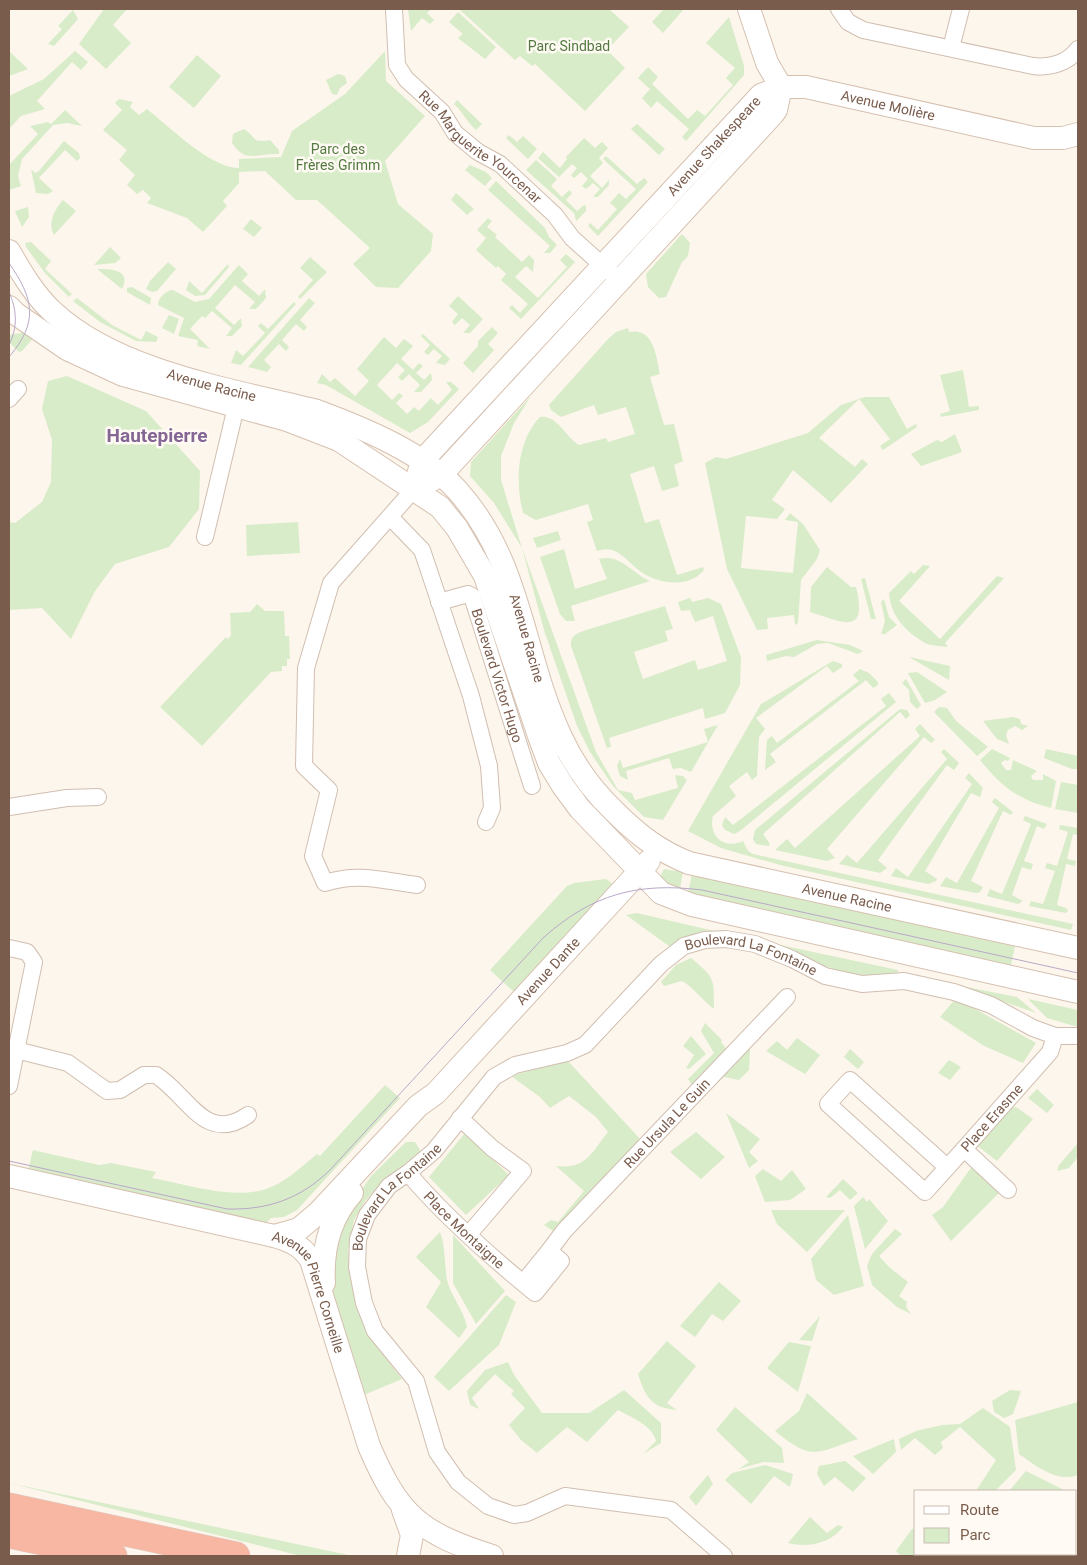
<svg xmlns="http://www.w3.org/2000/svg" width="1087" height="1565" font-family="Roboto,sans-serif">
<rect width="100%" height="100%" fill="#fdf6ec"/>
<g fill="#d8ecc9">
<polygon points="104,9 127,9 113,25 131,43 106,69 79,44"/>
<polygon points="408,9 431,9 427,13 434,20 430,24 422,18 411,31"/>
<polygon points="462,9 609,9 629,27 607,50 625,68 585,111 535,64 532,66 520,56 515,60 460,10"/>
<polygon points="664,9 684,9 663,33 652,22"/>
<polygon points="73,10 78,19 54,46 48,44 62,29 58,26"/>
<polygon points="458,12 496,47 485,59 458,38 463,34 449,22"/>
<polygon points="729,17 744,66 744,75 686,141 682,137 689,129 657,101 651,108 642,98 650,89 638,78 648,67 658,77 652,84 688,119 697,110 705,116 733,85 726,78 735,68 706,43"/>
<polygon points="9,51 28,69 9,76"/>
<polygon points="75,51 88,62 81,70 72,62 37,101 45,109 21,116 9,129 9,96 44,79"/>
<path d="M385 51 386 81 425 116 385 161 398 204 433 234 431 251 398 288 376 287 353 264 370 248 317 200H296L265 171 239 172V183L223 201 227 206 203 232 187 218 147 203 151 198 143 190 137 194 127 185 135 175 119 160 127 150 103 130 122 110 115 103 119 99 133 102 130 107 139 115 147 109C170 127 210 168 239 168V159L281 157 292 131 345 94Z"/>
<polygon points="197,55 221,76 194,108 169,87"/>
<polygon points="338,74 345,76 347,83 340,88 337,95 332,94 326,80"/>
<path d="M457 100 482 124 476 130C466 121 463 112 454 104Z"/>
<polygon points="65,110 82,126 67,123 53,125 22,159 18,176 21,186 9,190 9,165 38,134 30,126 48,122 51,124"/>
<polygon points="637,124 665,149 659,155 631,129"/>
<path d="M244 129C258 138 250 143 270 140L279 150V154C256 153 246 164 232 143L233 134Z"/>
<polygon points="509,135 517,142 523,136 537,149 528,159 506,138"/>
<polygon points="584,138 595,148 602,142 608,148 599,158 603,163 590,176 602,188 609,180 609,185 598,197 593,197 600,189 593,183 586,189 582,186 588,179 581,172 574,178 571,175 577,168 572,164 559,177 538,158 543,152 560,168 567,159 566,157"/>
<polygon points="64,141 79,153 80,158 77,161 65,150 39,178 53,191 48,194 36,193 31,169 35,173 39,171"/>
<polygon points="606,156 637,184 644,178 648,182 598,236 588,226 590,223 598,230 617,209 610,203 619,193 626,199 636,189 603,159"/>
<polygon points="536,160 557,179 551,186 562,197 569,190 572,193 566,200 577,211 584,205 586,206 586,211 576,221 574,213 526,170"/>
<polygon points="470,165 486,172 492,178 485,186 465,170"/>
<polygon points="496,181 545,228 549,237 557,245 550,253 544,253 550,246 488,190"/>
<polygon points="456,193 474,209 467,215 451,200"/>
<path d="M63 200 76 211 54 235C47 223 55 209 63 200Z"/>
<polygon points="28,207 29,217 22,227 15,211"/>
<polygon points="488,218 492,221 487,227 497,235 495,237 522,262 529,255 534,260 533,272 526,266 515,277 538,298 567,267 560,260 566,254 575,262 521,319 509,308 512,305 520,313 528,304 501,280 506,274 498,266 496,268 476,250 486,238 477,230"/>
<polygon points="251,219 262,228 254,237 243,229"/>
<polygon points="682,234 690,243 688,256 682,262 666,297 659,298 648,287 646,274"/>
<polygon points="31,242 51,261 45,269 72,294 69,297 45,273 26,247 25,243"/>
<polygon points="110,247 121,258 115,263 94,265"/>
<polygon points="310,257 327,272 300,299 298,297 313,280 300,268"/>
<polygon points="168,262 176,269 157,291 152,292 146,289 150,281"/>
<polygon points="228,264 229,267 205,295 195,296 186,290 189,281 202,293"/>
<path d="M239 265 248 274 242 281 259 296 265 289 266 298 256 309H249L255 302 235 285 215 308 234 325 241 318 242 326 232 336H226L232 328 212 311 205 318 202 316 190 329 210 349 197 346 198 340 178 336 184 318 158 305C158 298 166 290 173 290L195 302 209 299Z"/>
<path d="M97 269C110 269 132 269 122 289Z"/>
<polygon points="132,287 151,298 150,305 127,292 127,288"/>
<polygon points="458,296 483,319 470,333 463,333 470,325 462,318 455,325 452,322 458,314 449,306"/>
<polygon points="77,298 112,325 141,340 146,331 158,337 156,342 136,341 100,322 73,301"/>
<polygon points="309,298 315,303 300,320 307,327 304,331 296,324 282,340 289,347 286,351 279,344 264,360 271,367 267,372 248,367"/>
<polygon points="294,302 296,304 241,365 231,363 236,350 243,356 265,333 258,326 261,323 268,329"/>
<polygon points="169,315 179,319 174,334 162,328"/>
<polygon points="492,327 498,333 488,344 494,350 473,373 463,363 478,346 478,341"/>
<path d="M628 328 629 332C654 327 656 356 660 374L650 377 664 425 674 424 683 461 674 465 679 486 662 491 654 466 630 474 645 523 659 519 677 575 703 567 704 570C689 589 657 584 640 571 625 560 617 544 597 551L587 522 593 520 588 504 536 520 523 513C515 482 517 441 540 417 558 415 565 437 579 445L606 438 608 442 635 434 626 407 598 415 594 405 561 417 551 410 549 405 608 339 616 332Z"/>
<polygon points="27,332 36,335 22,351 19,352 9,342 9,335"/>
<polygon points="423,334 450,359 445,365 436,363 442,356 434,349 428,355 424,352 430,345 421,336"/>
<polygon points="384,337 396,348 404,339 413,346 401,359 413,370 419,363 423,366 416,373 424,380 431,373 432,380 421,392 414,392 420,385 409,374 402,381 398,377 405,370 397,363 377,385 392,400 399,393 403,396 396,403 407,414 414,407 419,411 431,398 438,405 452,390 446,382 451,382 459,389 428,422 410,433 326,385 317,383 322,374 330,382 335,378 355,396 369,381 357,369"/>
<polygon points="963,370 969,407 979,406 979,410 941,417 940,414 950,411 940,375"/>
<polygon points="67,376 146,411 200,471 199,509 169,547 115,564 95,591 71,639 42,608 9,610 9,522 15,523 42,502 51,482 52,440 42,409 48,381"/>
<polygon points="531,396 514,423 501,456 501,480 522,548 596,752 618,790 632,793 635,800 678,788 675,775 683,776 687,780 663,820 644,817 613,786 590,752 577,726 544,630 522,548 494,503 470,476 471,462"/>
<polygon points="865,397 889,397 907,429 916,424 917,427 883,450 880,446 890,439 859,399 819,438 855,467 862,459 868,464 831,503 793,470 772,500 785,509 777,519 746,516 741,568 793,573 798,522 785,520 790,513 803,524 820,550 817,559 801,580 798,623 795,625 794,615 767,618 768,629 757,630 727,569 705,463 716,457 726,459 808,433 841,405"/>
<polygon points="955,434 962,452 921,466 911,454 937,440 942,442"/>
<polygon points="298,522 300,553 247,556 246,525"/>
<polygon points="558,531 561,540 537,548 533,538"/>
<path d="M564 549 575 589 607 579 599 559C620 553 633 574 650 581L571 606 575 621H566L560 614 540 557Z"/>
<path d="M923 565 930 566 899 601 940 639 997 576 1004 578 945 643 948 647C941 646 931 646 925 643 906 632 890 615 889 593L911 571 914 574Z"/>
<path d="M827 567 851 587H856C868 637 843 622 810 612L811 587Z"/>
<polygon points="865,578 876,619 871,619 861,579"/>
<path d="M690 598 692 602 708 598 721 604 741 657 740 685 725 713 705 719 703 708 609 738 611 747 607 748 571 646C570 636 577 633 586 630L665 606 673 629 665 631 668 641 634 652 643 679 695 660 698 670 727 661 713 616 695 622 690 610 681 611 678 602Z"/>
<polygon points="884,599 889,617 897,625 885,634 881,634 885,621 881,602"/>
<polygon points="257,604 265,611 284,611 285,636 289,636 290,659 287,659 287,666 282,666 282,671 271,672 202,746 160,707 226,637 228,639 231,635 230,613 250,612"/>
<polygon points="817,640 850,645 863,651 858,654 828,643 817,644 794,657 786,656 767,661 766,655"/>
<polygon points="909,657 950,666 949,680"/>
<path d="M833 661 842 664V667L833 673 827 666 756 718 765 729 759 737 757 776 752 780 747 772 729 786 736 796 713 816C708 836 724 850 743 841L748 851 753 854 1073 924 1071 930 780 865 721 848 688 831 761 704Z"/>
<polygon points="860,669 869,673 878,682 878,685 873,688 866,680 770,754 776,762 765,770 767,740 772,736 777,743 859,681 853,675"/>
<polygon points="917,672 947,692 935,700 925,703 908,673"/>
<polygon points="906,679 921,705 917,709 910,702 909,690 902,683"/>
<polygon points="889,693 896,702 740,831 734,834 725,830 722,825 725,817 733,825 886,706 881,699"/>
<polygon points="939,707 947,708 956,721 988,747 977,756 934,712"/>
<polygon points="900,709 907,710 910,715 906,719 900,712 763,834 770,844 768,846 756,844 753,839 755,830"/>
<polygon points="1013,717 1020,719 1021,724 1028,726 1022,730 1015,726 1008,730 1006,735 1009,744 997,739 983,721"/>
<polygon points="920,724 935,740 931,743 924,737 827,849 835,858 827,861 775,850 787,839 795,848 920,736 915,729"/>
<polygon points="718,725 691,772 681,768 673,769 669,758 626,771 628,780 620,776 617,766 620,759 623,768 708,742 704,729"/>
<polygon points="944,749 959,763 954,770 947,765 878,860 887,868 880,873 839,864 847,855 857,863 947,759 941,752"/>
<path d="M992 749 1010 758 1008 761 1005 760 1001 763 1006 770H1011L1013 760 1037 771 1031 776 1033 780H1043V774L1056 781 1051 808C1017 799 1002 787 980 760Z"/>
<polygon points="1046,749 1078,756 1078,769 1072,769 1044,758"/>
<polygon points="969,773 983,788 980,797 971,793 925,871 937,879 936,881 928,884 891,876 896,868 908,877 972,784 965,778"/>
<polygon points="1061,782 1078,785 1078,813 1055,809"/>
<polygon points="995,798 1013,812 1011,815 1003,811 971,881 983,887 980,892 976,893 940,886 946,877 957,883 999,808 992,802"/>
<polygon points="1025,816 1047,824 1044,829 1037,826 1024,861 1033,864 1031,870 1022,867 1012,895 1023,901 1018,904 987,896 990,889 1002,894 1031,824 1023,820"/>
<polygon points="1060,825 1078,828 1078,835 1073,834 1067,859 1076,861 1075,866 1066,864 1057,905 1066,908 1068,911 1066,913 1029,906 1031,901 1043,904 1055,871 1045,868 1047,863 1057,866 1068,832 1059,829"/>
<polygon points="664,869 683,872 679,894 660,877"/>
<polygon points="692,874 1016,942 1010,969 687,897"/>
<polygon points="606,879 613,884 515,993 490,970 567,886 574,883"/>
<polygon points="637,913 723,933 673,949 626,915"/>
<path d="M771 943 898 970 897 979C846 978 816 964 771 943Z"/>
<path d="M691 958C715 978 714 978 714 1009 702 1000 694 988 682 981L664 986 661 982 676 965Z"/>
<polygon points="956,985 1017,997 1036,1013"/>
<polygon points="956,998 1036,1043 1023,1063 984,1046 940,1017"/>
<polygon points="1028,999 1078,1010 1078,1027 1047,1018"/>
<polygon points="705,1023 722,1040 721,1042 731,1055 751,1028 749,1070 739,1080 724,1077 700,1098 688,1079 714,1053 701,1031"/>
<polygon points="691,1036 706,1054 689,1069 686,1068 694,1055 683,1046"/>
<polygon points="797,1038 820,1055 805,1074 766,1051 777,1041 787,1050"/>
<polygon points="850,1049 864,1062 858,1069 844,1057"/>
<path d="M567 1060 641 1140 558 1234 544 1225 551 1220 558 1222 584 1191 556 1166C587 1169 590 1154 608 1132L596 1117 569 1096 550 1108 540 1097 511 1076Z"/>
<polygon points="949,1060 961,1067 950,1080 938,1073"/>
<path d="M385 1085 400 1098 297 1210 284 1217 271 1218 266 1223 28 1171 33 1150 99 1165 111 1163 156 1172 152 1178C186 1184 229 1199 263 1190 284 1184 301 1167 317 1154L320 1156Z"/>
<polygon points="1037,1089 1054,1105 1047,1113 1028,1098"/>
<polygon points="1016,1107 1033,1119 997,1161 975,1144 1010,1108"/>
<polygon points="726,1113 760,1139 749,1152 758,1161 749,1168"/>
<polygon points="696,1132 725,1157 701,1179 670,1152"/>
<polygon points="465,1133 509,1175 466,1215 429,1177"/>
<polygon points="406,1142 415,1142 420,1150 420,1157 384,1180 365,1201 354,1220 348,1251 352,1285 375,1344 402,1379 364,1395 342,1335 326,1270 332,1234 371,1176"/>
<polygon points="1078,1143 1078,1157 1069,1168 1057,1171 1059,1165"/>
<polygon points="973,1165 1001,1191 951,1241 932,1215 943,1207"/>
<polygon points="763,1169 781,1181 792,1170 806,1189 790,1200 765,1202 755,1176"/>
<polygon points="843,1179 858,1193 850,1200 840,1190 830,1198 826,1197"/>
<polygon points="863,1197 867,1202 869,1199 888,1221 865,1249 854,1206"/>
<polygon points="771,1210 845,1210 807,1252 777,1224"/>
<polygon points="848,1215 864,1286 834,1295 816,1280 811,1259"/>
<polygon points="895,1229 902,1234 879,1256 889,1267 908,1282 899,1296 907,1302 906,1307 911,1314 897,1307 872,1285 867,1266 872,1254"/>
<path d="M440 1232C446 1248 444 1263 447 1280 451 1297 464 1310 467 1327L459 1338 426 1307 441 1282 416 1257Z"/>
<polygon points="453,1235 505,1291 476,1324 453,1283"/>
<polygon points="719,1282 741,1301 723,1321 712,1314 695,1337 680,1326"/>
<polygon points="506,1295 516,1302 499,1345 449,1391 434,1377"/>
<polygon points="820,1316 812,1341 799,1340"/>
<path d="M667 1341 696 1366 667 1403 677 1410C651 1408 645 1396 638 1374Z"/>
<polygon points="789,1342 811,1346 798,1392 767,1368"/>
<path d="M508 1362 514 1375 542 1413H589L624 1390 661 1423V1443L643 1454 656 1441C653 1426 631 1417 618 1410L587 1442 567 1427 537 1453 521 1440 509 1425 525 1408 511 1394 514 1391 495 1374 472 1398 479 1409 470 1405 467 1391 485 1370Z"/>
<polygon points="1010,1390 1021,1391 1013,1414 1004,1418 994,1412 992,1401"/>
<path d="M807 1393 858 1439C815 1453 813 1462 775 1431L799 1411Z"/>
<path d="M1078 1402V1475C1057 1483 1036 1466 1019 1454L1015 1420Z"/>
<polygon points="735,1407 782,1448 784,1463 763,1462 739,1469 749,1462 716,1430"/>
<polygon points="983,1408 1010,1427 1016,1470 995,1491 976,1491 996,1460 960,1427 941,1442 943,1448 935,1455 915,1438 901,1450 899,1439 916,1431 942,1425 960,1424"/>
<polygon points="894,1439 896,1452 873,1474 853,1456"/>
<polygon points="845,1461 866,1478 853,1492 835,1477 824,1486 817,1474 819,1466"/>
<polygon points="765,1465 793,1474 790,1487 774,1476 751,1504 725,1480 732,1473"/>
<polygon points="1026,1471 1064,1490 1009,1491"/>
<polygon points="708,1475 713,1484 696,1506 689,1497"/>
<polygon points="9,1483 353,1556 301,1556"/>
<path d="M810 1517 827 1533 838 1525 843 1527C830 1544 807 1548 788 1543Z"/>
<polygon points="916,1528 916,1554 954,1554 957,1556 901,1556 896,1551 912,1529"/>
</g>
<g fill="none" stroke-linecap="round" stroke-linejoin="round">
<defs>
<g id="street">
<path id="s1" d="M394 9 397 65 406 79 442 112 455 133 478 152 500 164 555 215 572 238 611 273"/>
<path d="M839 9 848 22 863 30 1033 66C1050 68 1068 63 1078 49"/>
<polyline points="951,48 961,9"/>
<polyline points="9,399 18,389"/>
<path d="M415 488 331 583 306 668 304 766 329 790 313 856 325 883C359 872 383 881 417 885"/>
<polyline points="391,518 422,550 471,696 489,766 492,808 486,822"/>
<polyline points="205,537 236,407"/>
<path id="s2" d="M439 602 468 594 472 596 532 786"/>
<polyline points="9,807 67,798 98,797"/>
<polyline points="9,948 27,952 34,962 9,1086"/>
<path d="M16 1050 68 1063 107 1091 120 1090 144 1075H156C188 1095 205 1145 248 1115"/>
<polyline points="460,1118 492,1148 523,1171 469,1234"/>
<polyline points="947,1167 850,1080 828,1104 925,1192 964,1149"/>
<path id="s3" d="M408 1173C445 1217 491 1257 535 1293L561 1261 549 1251 523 1283"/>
<path id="s4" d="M1008 1190 964 1149 1050 1052 1055 1036"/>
<path id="s5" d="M549 1251 564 1231 787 997"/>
<path id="s6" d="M724 1556 671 1510 565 1496 527 1513 514 1515 488 1506 458 1482 437 1452 416 1381 375 1331 364 1303 357 1267 358 1239 367 1215 389 1186 408 1173 434 1151 494 1077 515 1065 567 1053 585 1045 661 964 684 946 705 940 726 939 755 944 792 959 825 976 862 984 904 981 954 992 991 1005 1033 1028 1055 1036H1078"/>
</g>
<g id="secondary">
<polyline points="749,9 767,63 781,87"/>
<path id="s7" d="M9 251C21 272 35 296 53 312 117 372 234 390 317 411 363 428 424 453 457 490 523 563 522 656 562 739 575 767 593 791 615 812 638 835 659 851 689 863L1078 948"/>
<polyline points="9,307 16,314 67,349 123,375 287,420 339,440 440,507 457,528 485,576 539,736 549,763 563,786 580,809 661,893 692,905 1078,992"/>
<path id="s8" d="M418 475 422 461 761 95 781 87H806L1034 138H1063L1078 134"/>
<polyline points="428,482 441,475 773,114 776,110 781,87"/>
<path id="s9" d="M9 1176 274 1236C291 1241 301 1245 311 1260L369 1446C399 1516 420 1533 492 1556"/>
<path id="s10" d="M274 1236 299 1229 318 1213 418 1106 436 1093 649 861"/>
<path d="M324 1283C322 1250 329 1219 352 1193"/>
<polyline points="403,1510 412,1535 408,1556"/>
</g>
<g id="highway">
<polyline points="9,1507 236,1556"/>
<polyline points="9,1534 113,1556"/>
</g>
</defs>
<use href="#street" stroke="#d1beb0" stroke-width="18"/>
<use href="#secondary" stroke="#d6c0b0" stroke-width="24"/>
<use href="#highway" stroke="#dad1cd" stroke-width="29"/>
<use href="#street" stroke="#fff" stroke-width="16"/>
<use href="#secondary" stroke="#fff" stroke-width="22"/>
<use href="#highway" stroke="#f7b7a3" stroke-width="28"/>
<g stroke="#b9a8c9" stroke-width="1">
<path d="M9 263C34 299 39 322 9 357"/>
<path d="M9 292C17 310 18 327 9 345"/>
<path d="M9 1161 227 1209C268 1210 300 1199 330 1170L543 938C592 894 638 882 702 890L1078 973"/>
</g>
</g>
<g text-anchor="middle" stroke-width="5" stroke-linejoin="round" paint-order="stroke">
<g font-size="14" fill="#537a41" stroke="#fffaf3">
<text x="569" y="51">Parc Sindbad</text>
<text x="338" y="154">Parc des<tspan x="338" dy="16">Frères Grimm</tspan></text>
</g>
<g font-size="14" fill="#7a5c4d" stroke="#fffaf3">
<text dy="5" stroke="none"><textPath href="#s8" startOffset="644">Avenue Molière</textPath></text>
<text dy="5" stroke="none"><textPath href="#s1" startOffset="174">Rue Marguerite Yourcenar</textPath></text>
<text dy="5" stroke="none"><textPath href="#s8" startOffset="444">Avenue Shakespeare</textPath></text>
<text dy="5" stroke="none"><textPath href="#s7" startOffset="252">Avenue Racine</textPath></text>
<text dy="5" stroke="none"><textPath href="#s7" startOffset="688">Avenue Racine</textPath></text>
<text dy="5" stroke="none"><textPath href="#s2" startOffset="118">Boulevard Victor Hugo</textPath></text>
<text dy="5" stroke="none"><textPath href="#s7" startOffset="1138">Avenue Racine</textPath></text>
<text dy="5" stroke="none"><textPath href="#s6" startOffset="1090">Boulevard La Fontaine</textPath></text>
<text dy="5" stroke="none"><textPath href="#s10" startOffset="385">Avenue Dante</textPath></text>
<text dy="5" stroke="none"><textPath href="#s4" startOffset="102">Place Erasme</textPath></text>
<text dy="5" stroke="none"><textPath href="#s5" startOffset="174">Rue Ursula Le Guin</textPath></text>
<text dy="5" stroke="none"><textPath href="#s6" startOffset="625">Boulevard La Fontaine</textPath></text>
<text dy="5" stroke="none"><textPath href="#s3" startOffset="80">Place Montaigne</textPath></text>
<text dy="5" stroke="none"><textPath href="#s9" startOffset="342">Avenue Pierre Corneille</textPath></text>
</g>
<g font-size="19" font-weight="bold" fill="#846695" stroke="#fffaf3">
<text x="157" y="442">Hautepierre</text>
</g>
</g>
<rect width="1087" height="1565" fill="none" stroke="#7a5c4d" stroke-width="20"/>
<rect x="914" y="1490" width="162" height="65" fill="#fffaf3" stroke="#cabbb1"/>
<rect x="924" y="1506" width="25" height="8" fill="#ffffff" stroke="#cabbb1"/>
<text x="960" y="1515" font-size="15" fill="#7a5c4d">Route</text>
<rect x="924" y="1528" width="25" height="15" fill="#d8ecc9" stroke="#cabbb1"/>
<text x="960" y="1540" font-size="15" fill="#7a5c4d">Parc</text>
</svg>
